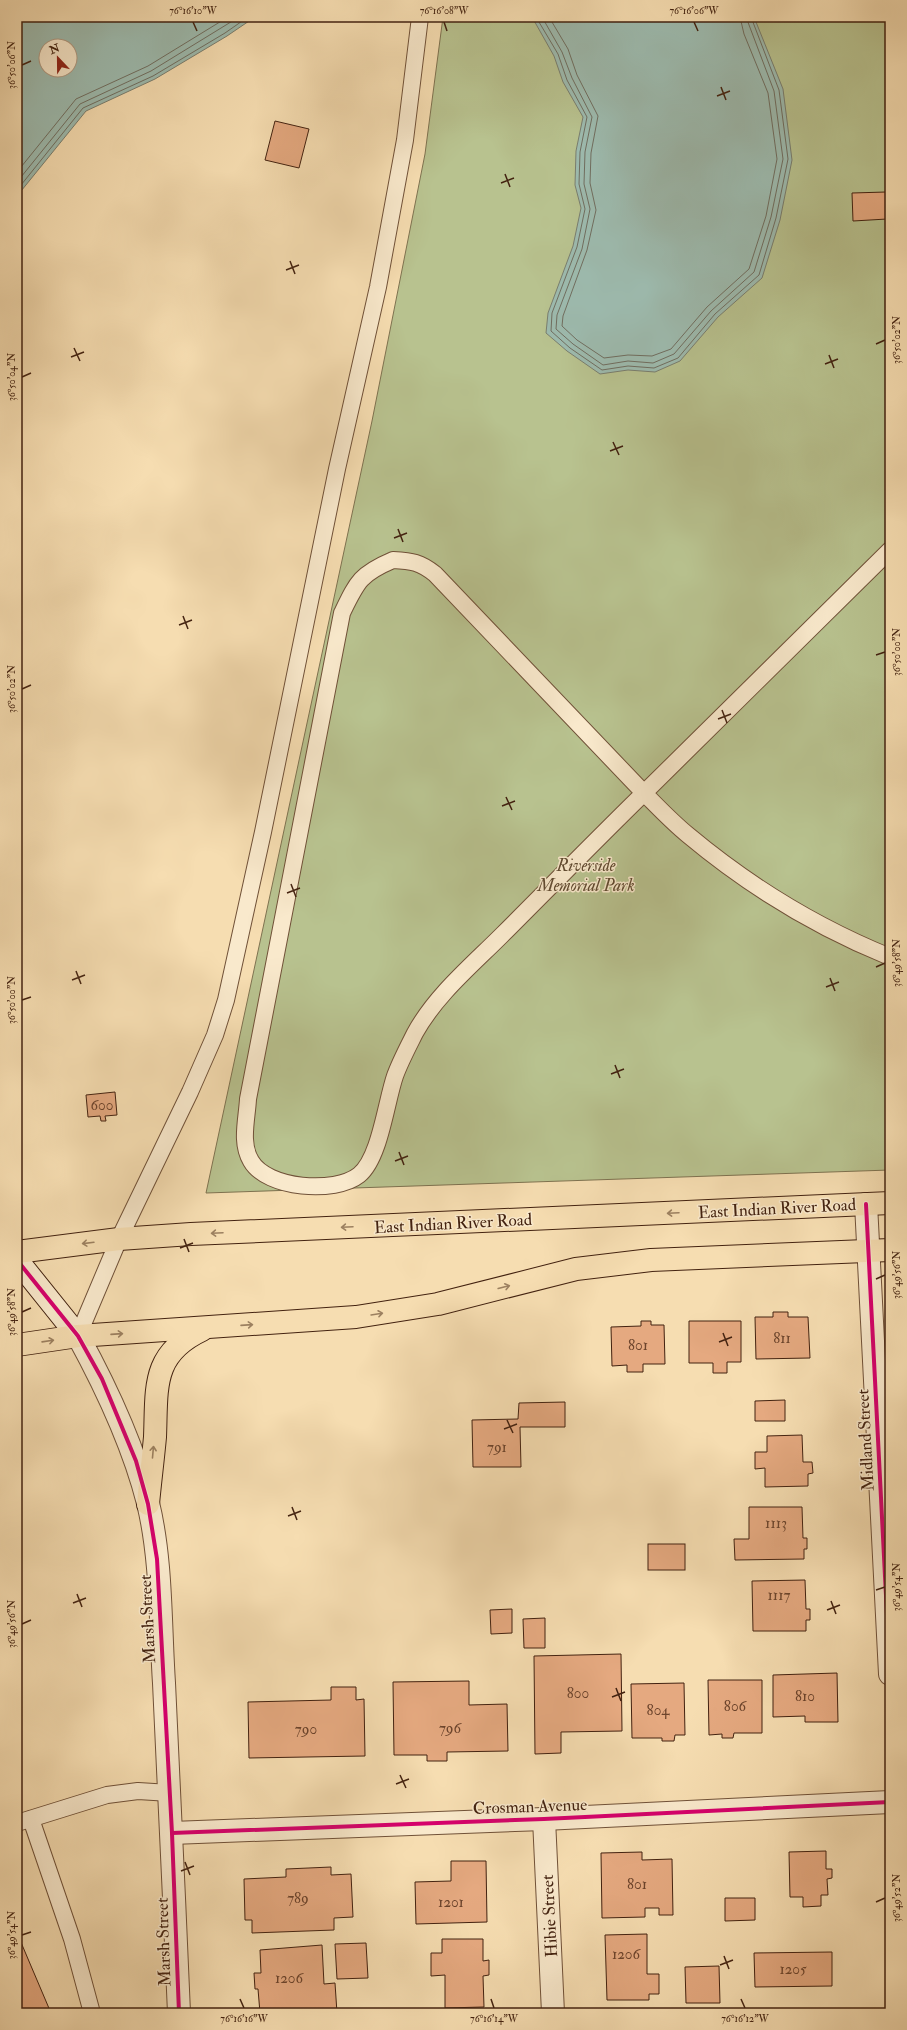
<svg xmlns="http://www.w3.org/2000/svg" width="907" height="2030" font-family="'IM FELL Double Pica',serif">
<rect width="100%" height="100%" fill="#f6ddb1"/>
<filter id="stains"><feTurbulence type="fractalNoise" baseFrequency=".005" numOctaves="4"/><feColorMatrix values="0 0 0 0 .2 0 0 0 0 .09 0 0 0 0 .02 0 0 0 .5 -.17"/></filter>
<radialGradient id="worn" r=".72"><stop offset=".6" stop-color="#630" stop-opacity="0"/><stop offset="1" stop-color="#630" stop-opacity=".3"/></radialGradient>
<polygon fill="#b8c28f" stroke="#7e7250" points="443,17 890,17 890,1170 206,1193 372,421 425,154"/>
<g fill="#9dbbaf" stroke="#797e6f" fill-rule="evenodd">
<path d="M17 17H255L227 36 155 79 86 111 17 196ZM46 46H70V70H46Z"/>
<polygon points="532,17 754,17 783,89 792,160 780,220 762,278 718,317 680,361 655,372 628,370 600,374 567,351 546,333 548,313 573,246 581,208 575,185 576,151 583,117 563,82 554,56"/>
</g>
<g fill="none" stroke-linecap="round" stroke-linejoin="round">
<g stroke="#706e60" stroke-width="1">
<polyline points="536,17 558,54 567,80 587,117 580,152 579,184 585,209 577,247 552,313 551,331 570,348 602,370 628,366 654,368 678,358 715,314 759,275 776,218 788,159 779,90 751,17"/>
<polyline points="542,17 562,52 572,78 592,117 585,152 584,184 590,209 582,249 557,315 556,329 573,344 603,365 628,361 653,363 674,354 711,311 754,272 771,217 783,159 774,91 746,17"/>
<polyline points="549,17 568,49 577,75 598,116 591,153 590,183 596,210 587,250 563,316 562,326 577,340 604,358 628,355 652,356 671,349 707,307 749,269 766,216 777,159 768,93 744,34 740,17"/>
<polyline points="17,172 76,99 148,66 228,17"/>
<polyline points="17,182 80,104 151,71 239,17"/>
<polyline points="17,190 83,108 153,76 225,33 248,17"/>
</g>
</g>
<g fill="#e5a980" stroke="#432210">
<polygon points="275,121 309,129 299,168 265,160"/>
<polygon points="886,192 887,219 853,221 852,193"/>
<polygon points="115,1092 117,1115 105,1116 106,1121 101,1121 100,1116 88,1117 86,1095"/>
<polygon points="773,1312 788,1312 788,1317 808,1317 810,1358 756,1359 755,1317 773,1317"/>
<polygon points="641,1321 651,1321 651,1325 664,1325 665,1364 643,1364 643,1372 627,1372 627,1365 612,1366 611,1327 641,1326"/>
<polygon points="689,1321 741,1321 741,1362 727,1362 727,1373 713,1373 713,1363 689,1363"/>
<polygon points="785,1400 785,1421 755,1421 755,1401"/>
<polygon points="565,1402 565,1427 520,1427 521,1467 473,1467 472,1420 518,1419 519,1403"/>
<polygon points="802,1435 803,1462 812,1462 813,1473 808,1474 808,1486 765,1487 765,1468 755,1469 755,1452 767,1452 767,1436"/>
<polygon points="749,1507 802,1507 803,1538 807,1538 807,1549 804,1549 804,1559 735,1560 734,1539 749,1539"/>
<rect x="648" y="1544" width="37" height="26"/>
<polygon points="805,1580 806,1609 810,1609 810,1620 806,1620 806,1631 753,1631 752,1581"/>
<polygon points="512,1609 512,1633 491,1634 490,1610"/>
<polygon points="545,1618 545,1648 524,1648 523,1619"/>
<polygon points="621,1654 622,1731 561,1732 561,1753 535,1754 534,1656"/>
<polygon points="837,1673 838,1722 805,1722 805,1716 773,1717 773,1675"/>
<polygon points="708,1680 762,1680 762,1733 734,1733 733,1738 722,1738 722,1734 709,1735"/>
<polygon points="469,1681 469,1705 507,1704 508,1751 447,1752 447,1761 427,1761 427,1755 394,1755 393,1682"/>
<polygon points="684,1683 685,1735 675,1735 674,1741 662,1741 662,1738 632,1738 631,1684"/>
<polygon points="331,1687 356,1687 356,1700 364,1699 365,1756 249,1758 248,1702 331,1700"/>
<polygon points="826,1851 826,1869 832,1869 832,1878 827,1879 828,1895 821,1895 821,1906 803,1907 803,1897 790,1897 789,1852"/>
<polygon points="642,1852 642,1860 672,1859 673,1915 659,1915 659,1908 645,1908 645,1917 602,1918 601,1853"/>
<polygon points="451,1861 486,1861 487,1922 416,1924 415,1882 451,1881"/>
<polygon points="331,1867 331,1875 351,1874 353,1917 334,1918 334,1930 252,1933 252,1920 245,1920 244,1879 286,1877 286,1869"/>
<polygon points="725,1898 755,1898 755,1920 725,1921"/>
<polygon points="17,1933 51,2013 17,2013"/>
<polygon points="647,1934 647,1974 659,1974 659,1994 649,1994 649,2000 607,2000 605,1935"/>
<polygon points="442,1939 483,1939 483,1961 489,1960 489,1975 483,1976 484,2007 445,2008 445,1975 431,1976 431,1953 442,1953"/>
<polygon points="366,1943 368,1978 337,1979 335,1944"/>
<polygon points="322,1945 324,1984 335,1983 337,2013 260,2013 258,1989 255,1989 254,1973 261,1973 260,1950"/>
<polygon points="832,1952 832,1986 755,1987 754,1953"/>
<polygon points="719,1966 720,2003 686,2003 685,1967"/>
</g>
<g fill="none" stroke-linecap="round" stroke-linejoin="round">
<defs>
<g id="lane">
<path d="M890 550 644 793C658 807 672 822 688 835 749 886 816 927 890 957"/>
<path d="M393 560C412 561 420 562 435 574L644 793C596 840 549 888 502 935 471 966 436 995 415 1033 408 1047 400 1062 395 1076 386 1102 380 1158 359 1175 335 1194 267 1189 251 1161 240 1143 247 1119 248 1099L342 613C357 582 360 574 393 560Z"/>
<polyline points="78,1336 119,1239 190,1092 215,1035 226,1000 263,832 337,469 378,287 405,140 420,17"/>
<polyline points="31,1819 72,1939 92,2013"/>
<polyline points="17,1823 107,1795 138,1791 170,1793"/>
</g>
<g id="street">
<polyline points="866,1204 890,1674"/>
<path d="M78 1336C107 1389 133 1444 148 1503 162 1561 160 1623 164 1683 170 1793 174 1903 179 2013"/>
<polyline points="544,1819 553,2013"/>
<polyline points="172,1833 544,1819 890,1802"/>
</g>
<polyline id="secondary" points="17,1260 78,1336"/>
<g id="primary">
<polyline points="17,1252 119,1239 191,1234 890,1203"/>
<polyline points="17,1345 78,1336 356,1317 438,1304 576,1269 651,1260 890,1250"/>
<path d="M148 1504C150 1482 153 1459 155 1437 157 1388 151 1354 202 1330"/>
</g>
</defs>
<use href="#lane" stroke="#705138" stroke-width="18"/>
<use href="#street" stroke="#705138" stroke-width="24"/>
<use href="#secondary" stroke="#432210" stroke-width="24"/>
<use href="#primary" stroke="#432210" stroke-width="24"/>
<use href="#lane" stroke="#f9e9cc" stroke-width="16"/>
<use href="#street" stroke="#f9e9cc" stroke-width="22"/>
<use href="#secondary" stroke="#f9e9cc" stroke-width="22"/>
<use href="#primary" stroke="#f6ddb1" stroke-width="22"/>
<defs>
<g id="cycleway">
<polyline points="866,1204 890,1674"/>
<polyline points="17,1260 78,1336 102,1379 136,1461 148,1504 157,1559 172,1833 179,2013"/>
<polyline points="172,1833 544,1819 890,1802"/>
</g>
</defs>
<use href="#cycleway" stroke="#f9e9cc" stroke-width="6"/>
<use href="#cycleway" stroke="#d6006c" stroke-width="4"/>
</g>
<defs><path id="oneway-shaft" d="M-6 0H5M1.5-3L5.5 0L1.5 3" fill="none" stroke-width="1.6" stroke-linecap="round" stroke-linejoin="round"/></defs>
<g stroke="#9c8060">
<use href="#oneway-shaft" transform="translate(673 1213) rotate(177)"/>
<use href="#oneway-shaft" transform="translate(347 1227) rotate(177)"/>
<use href="#oneway-shaft" transform="translate(217 1233) rotate(177)"/>
<use href="#oneway-shaft" transform="translate(88 1243) rotate(173)"/>
<use href="#oneway-shaft" transform="translate(504 1287) rotate(-14)"/>
<use href="#oneway-shaft" transform="translate(377 1314) rotate(-9)"/>
<use href="#oneway-shaft" transform="translate(247 1325) rotate(-4)"/>
<use href="#oneway-shaft" transform="translate(117 1334) rotate(-4)"/>
<use href="#oneway-shaft" transform="translate(48 1341) rotate(-8)"/>
<use href="#oneway-shaft" transform="translate(153 1452) rotate(-85)"/>
</g>
<path fill="none" stroke="#432210" stroke-width="1.5" d="M193 22 197 31M444 22 447 31M694 22 698 31M22 65 31 61M721 87 726 100M717 96 730 91M505 174 510 187M501 183 514 178M290 261 295 274M286 270 299 265M876 344 885 340M74 348 80 361M829 355 834 368M71 357 84 352M825 364 838 359M22 377 31 373M613 442 619 455M610 451 623 446M398 529 403 542M394 538 407 533M183 616 188 629M179 625 192 620M876 655 885 652M22 689 31 685M722 710 727 723M718 719 731 714M506 797 512 810M502 806 515 801M291 884 296 897M287 893 300 888M876 967 885 963M76 971 81 984M830 978 835 991M72 980 85 975M826 987 839 982M22 1000 31 997M615 1065 620 1078M611 1074 624 1069M399 1152 404 1165M395 1161 408 1156M184 1239 189 1252M180 1248 193 1243M876 1279 885 1275M22 1312 31 1308M723 1333 728 1346M719 1342 732 1337M507 1420 513 1433M504 1429 517 1424M292 1507 297 1520M288 1516 301 1511M876 1590 885 1587M77 1594 82 1607M831 1601 836 1614M73 1603 86 1598M827 1610 840 1605M22 1624 31 1620M616 1688 621 1701M612 1697 625 1692M400 1775 406 1788M396 1784 409 1779M185 1862 190 1875M181 1871 194 1866M876 1902 885 1898M22 1935 31 1932M724 1956 729 1969M720 1965 733 1960M240 1999 244 2008M491 1999 494 2008M741 1999 745 2008"/>
<g text-anchor="middle" stroke-width="3" stroke-linejoin="round" paint-order="stroke">
<g font-size="15" fill="#6c442c">
<text x="102" y="1110">600</text>
<text x="782" y="1343">811</text>
<text x="638" y="1350">801</text>
<text x="497" y="1452">791</text>
<text x="776" y="1528">1113</text>
<text x="779" y="1600">1117</text>
<text x="578" y="1698">800</text>
<text x="805" y="1701">810</text>
<text x="735" y="1711">806</text>
<text x="658" y="1715">804</text>
<text x="450" y="1733">796</text>
<text x="306" y="1734">790</text>
<text x="637" y="1889">801</text>
<text x="298" y="1903">789</text>
<text x="451" y="1907">1201</text>
<text x="626" y="1959">1206</text>
<text x="793" y="1974">1205</text>
<text x="289" y="1983">1206</text>
</g>
<g font-size="17" font-style="italic" fill="#604a30" stroke="#f9e9cc">
<text x="586" y="871">Riverside<tspan x="586" dy="20">Memorial Park</tspan></text>
</g>
<g font-size="17" fill="#432210" stroke="#f9e9cc">
<text transform="translate(777 1208) rotate(-3)" y="6">East Indian River Road</text>
<text transform="translate(453 1223) rotate(-3)" y="6">East Indian River Road</text>
<text transform="translate(865 1440) rotate(-93)" y="6">Midland Street</text>
<text transform="translate(147 1619) rotate(-93)" y="6">Marsh Street</text>
<text transform="translate(530 1806) rotate(-2)" y="6">Crosman Avenue</text>
<text transform="translate(549 1916) rotate(-93)" y="6">Hibie Street</text>
<text transform="translate(163 1942) rotate(-92)" y="6">Marsh Street</text>
</g>
</g>
<rect width="907" height="2030" fill="none" stroke="#f6ddb1" stroke-width="44"/>
<g transform="translate(58 58) rotate(338)"><circle r="19" fill="#f9e9cc" stroke="#b09981"/>
<path d="M0-3L7 15L0 10L-7 15Z" fill="#8f2418"/>
<text y="-6" font-size="11" font-weight="bold" text-anchor="middle" fill="#432210">N</text>
</g>
<rect x="22" y="22" width="863" height="1986" fill="none" stroke="#432210" stroke-width="1.5"/>
<g font-size="10" text-anchor="middle" fill="#432210">
<text x="193" y="14">76°16'10"W</text>
<text x="444" y="14">76°16'08"W</text>
<text x="694" y="14">76°16'06"W</text>
<text transform="translate(11 65) rotate(-90)" y="4">36°50'06"N</text>
<text transform="translate(896 340) rotate(-90)" y="4">36°50'02"N</text>
<text transform="translate(11 377) rotate(-90)" y="4">36°50'04"N</text>
<text transform="translate(896 652) rotate(-90)" y="4">36°50'00"N</text>
<text transform="translate(11 689) rotate(-90)" y="4">36°50'02"N</text>
<text transform="translate(896 963) rotate(-90)" y="4">36°49'58"N</text>
<text transform="translate(11 1000) rotate(-90)" y="4">36°50'00"N</text>
<text transform="translate(896 1275) rotate(-90)" y="4">36°49'56"N</text>
<text transform="translate(11 1312) rotate(-90)" y="4">36°49'58"N</text>
<text transform="translate(896 1587) rotate(-90)" y="4">36°49'54"N</text>
<text transform="translate(11 1624) rotate(-90)" y="4">36°49'56"N</text>
<text transform="translate(896 1898) rotate(-90)" y="4">36°49'52"N</text>
<text transform="translate(11 1935) rotate(-90)" y="4">36°49'54"N</text>
<text x="244" y="2022">76°16'16"W</text>
<text x="494" y="2022">76°16'14"W</text>
<text x="745" y="2022">76°16'12"W</text>
</g>
<rect width="100%" height="100%" filter="url(#stains)"/>
<rect width="100%" height="100%" fill="url(#worn)"/>
</svg>
